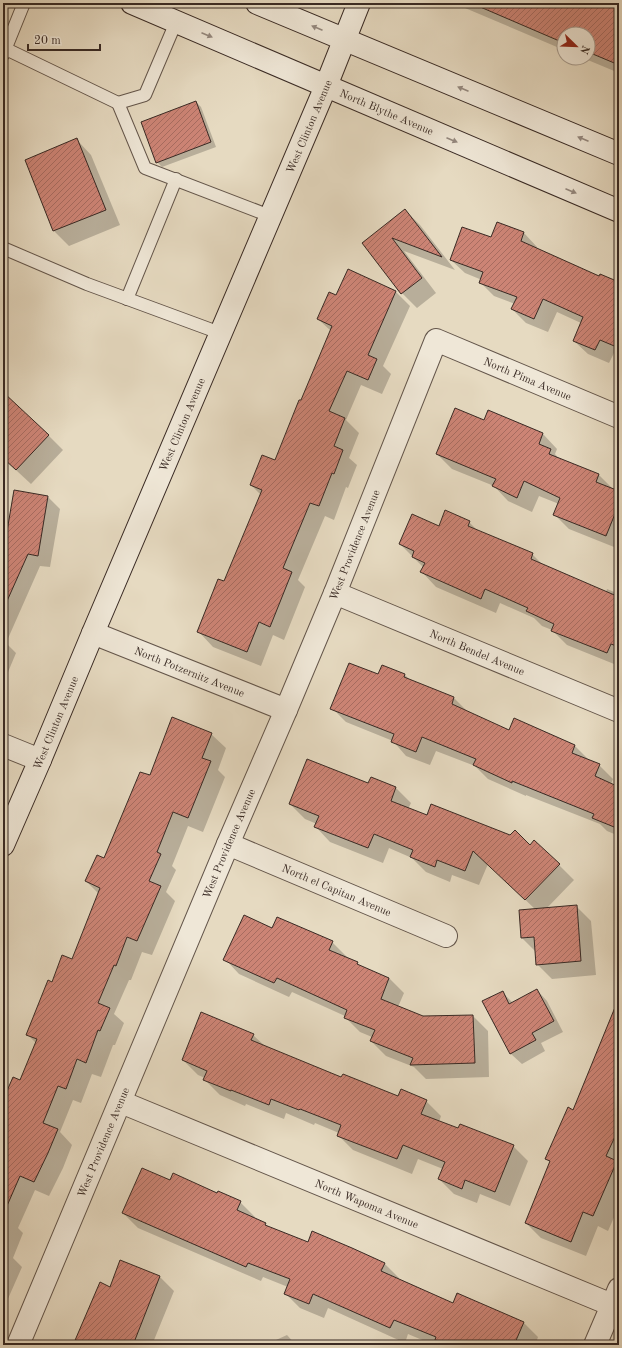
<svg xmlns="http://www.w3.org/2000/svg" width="622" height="1348" font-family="'Old Standard TT',serif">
<defs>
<pattern id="building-hatch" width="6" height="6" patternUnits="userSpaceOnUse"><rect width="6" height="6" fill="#cc8475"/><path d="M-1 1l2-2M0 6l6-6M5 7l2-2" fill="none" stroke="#a76c60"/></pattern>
</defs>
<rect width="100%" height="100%" fill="#e6dac1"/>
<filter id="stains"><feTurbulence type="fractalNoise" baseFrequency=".005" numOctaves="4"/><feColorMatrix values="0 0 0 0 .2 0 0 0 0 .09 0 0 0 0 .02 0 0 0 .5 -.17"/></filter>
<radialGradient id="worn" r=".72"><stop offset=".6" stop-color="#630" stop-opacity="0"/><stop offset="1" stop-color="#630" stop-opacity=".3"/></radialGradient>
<g fill="#0003">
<polygon points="460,3 619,3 619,73 583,58 588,58 588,34 564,34 564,50 465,8"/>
<polygon points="196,102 201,107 216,147 162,167 157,162"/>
<polygon points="77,140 91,155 120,225 69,246 54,231 26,160"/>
<polygon points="405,210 420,225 455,270 404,251 436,293 417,308 402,293 363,243"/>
<polygon points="524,233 537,247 536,249 600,277 619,283 619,356 614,353 609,363 588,354 574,341 581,323 557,312 548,332 526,323 512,309 515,304 494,296 481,283 482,280 465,273 451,260 492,238"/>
<polygon points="348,271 396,292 410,306 383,366 391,374 382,394 361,385 346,420 359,433 349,458 357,465 348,488 346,487 334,520 325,516 298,580 305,587 284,640 273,635 261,666 213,647 199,632 224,582 261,495 251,485 276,461 331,331 318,319 337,296"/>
<polygon points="3,403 48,435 63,450 31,484 3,458"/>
<polygon points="484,421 543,434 557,449 555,454 559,459 598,474 613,489 619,492 619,549 569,529 554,514 559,504 539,496 532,512 508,501 494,486 452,469 437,454"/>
<polygon points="48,497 60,509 50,567 40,566 6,643 16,653 3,684 3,561"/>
<polygon points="469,522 479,532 532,554 543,565 606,592 607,589 619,594 619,666 567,645 552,630 542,626 534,618 500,603 496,613 436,587 422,572 424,568 400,544 439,527"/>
<polygon points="405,675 411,681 454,698 468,712 509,732 575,746 589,760 599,765 613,779 611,784 619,788 619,836 607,831 600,824 526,795 526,796 488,779 475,766 436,751 430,765 406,756 393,741 346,722 332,708 378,676"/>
<polygon points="211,734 226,748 218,770 225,777 203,832 188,826 172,866 176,870 166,892 175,901 152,955 142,952 131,980 129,980 114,1014 124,1023 115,1045 113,1045 101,1077 92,1074 81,1103 73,1100 60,1132 72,1145 63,1168 49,1196 35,1190 18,1228 23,1233 13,1258 22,1267 3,1310 3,1103 21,1081 36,1043 27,1034 52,983 73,960 99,894 86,881 104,860 150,777"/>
<polygon points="371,778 396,788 411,803 408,809 427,817 530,846 559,865 574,880 546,909 576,906 591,921 596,975 552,979 537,964 536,952 522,938 520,911 536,910 488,864 479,885 452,875 450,882 426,872 412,858 389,848 383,863 330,842 316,827 317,824 305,819 290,804 369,784"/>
<polygon points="272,929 332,942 347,957 347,959 357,963 361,967 389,978 404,993 398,1007 423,1017 473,1016 488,1031 489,1077 426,1079 414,1067 386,1056 371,1041 372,1037 360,1032 345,1017 345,1016 292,992 289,997 239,974 225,959"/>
<polygon points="537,990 547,1001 563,1032 541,1043 545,1051 522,1064 511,1054 484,1002 502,992 513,1003"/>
<polygon points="619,1001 619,1206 608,1231 598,1226 586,1256 541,1238 526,1223 551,1163 547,1158 574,1111"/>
<polygon points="253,1035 266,1047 342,1078 399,1097 426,1101 441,1116 439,1122 459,1130 513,1146 528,1161 510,1206 480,1194 477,1203 454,1194 439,1179 443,1169 418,1159 412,1174 353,1150 338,1135 339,1133 315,1123 314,1125 286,1113 284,1119 246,1104 245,1106 220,1095 205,1080 205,1078 198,1075 183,1060"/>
<polygon points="170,1182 240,1202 255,1217 254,1219 265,1224 269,1228 309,1243 384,1263 399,1278 398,1280 454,1305 523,1322 538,1337 537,1340 548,1345 434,1345 408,1334 405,1343 328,1308 324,1318 300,1308 285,1293 288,1287 263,1277 261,1281 138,1228 123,1213"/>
<polygon points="121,1261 160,1277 174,1291 152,1345 75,1345 110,1288"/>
<polygon points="287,1335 296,1345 265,1345"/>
</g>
<g fill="url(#building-hatch)" stroke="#392a24">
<polygon points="471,3 619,3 619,65 588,52 588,34 564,34 564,43"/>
<polygon points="196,101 211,142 156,163 141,122"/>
<polygon points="77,138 106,210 53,231 25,160"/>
<polygon points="405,209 442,257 392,238 422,278 401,294 362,243"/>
<polygon points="497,222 524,232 521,241 599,276 600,274 619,282 619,348 600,340 595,350 573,341 583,317 543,299 534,319 511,309 517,297 479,283 483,272 450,260 462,227 491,237"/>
<polygon points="348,269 396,291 368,355 377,359 368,380 347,371 329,411 345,418 334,446 343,450 334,474 332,473 319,506 310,503 298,532 283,568 292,572 270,627 259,622 247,652 197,632 218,579 224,581 262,490 250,485 262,455 275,460 299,400 301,400 332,326 317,319 329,292 336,295"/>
<polygon points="3,392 49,435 16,470 3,458"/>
<polygon points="455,408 484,420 488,410 543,433 539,444 551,449 549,454 599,474 596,482 619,491 619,504 606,536 553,515 560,498 524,481 517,498 492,486 496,479 436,454"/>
<polygon points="14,490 48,496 38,556 28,554 3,610 3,555"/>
<polygon points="445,510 470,521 468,526 533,553 531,559 619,597 619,647 611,644 607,653 551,631 554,624 526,611 528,608 485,589 481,599 420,572 425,563 412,557 414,551 399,544 412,514 439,526"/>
<polygon points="349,663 378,674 382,665 405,674 404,677 454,697 452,704 509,730 514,718 575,745 572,753 600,764 595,776 619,787 619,829 592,818 594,814 512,781 512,783 473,765 476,759 422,737 416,752 391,742 394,734 330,709"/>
<polygon points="172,717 212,733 202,758 211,761 188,818 173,812 157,852 161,854 149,881 161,886 137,941 127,937 116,966 114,965 98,1003 110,1008 100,1031 98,1030 86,1063 77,1059 66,1089 58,1086 43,1123 58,1129 48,1153 34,1182 20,1176 3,1215 3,1100 13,1077 20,1080 37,1039 26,1035 48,980 52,982 62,955 72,959 100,888 85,881 97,855 104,858 140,772 150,775"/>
<polygon points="307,759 368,783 371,777 396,787 391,801 427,815 431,804 510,835 515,830 530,845 534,840 560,864 525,900 473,851 465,871 437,860 435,867 410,857 413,850 374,834 368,848 314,827 319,816 289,804"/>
<polygon points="577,905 581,961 536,965 534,937 521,938 519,910"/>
<polygon points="244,915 272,928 277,917 333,941 329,950 358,962 357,964 389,978 381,999 423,1016 473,1015 475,1063 410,1065 413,1058 370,1041 375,1030 344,1018 347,1010 277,978 274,983 223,960"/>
<polygon points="537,989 554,1021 532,1033 536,1040 510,1054 482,1001 503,991 509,1004"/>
<polygon points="618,1000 619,1128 606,1156 617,1161 593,1216 583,1212 571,1242 525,1223 550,1161 545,1159 568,1107 573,1110"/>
<polygon points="201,1012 254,1034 251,1040 341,1077 343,1074 398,1096 401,1089 427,1100 421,1114 458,1128 460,1124 514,1145 495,1192 465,1180 462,1189 438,1179 445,1162 403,1145 397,1159 337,1136 341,1125 300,1109 299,1110 271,1099 269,1105 231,1090 231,1091 203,1080 207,1071 182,1060"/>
<polygon points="142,1168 170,1180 173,1173 217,1193 218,1191 241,1201 237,1210 266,1223 265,1225 308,1242 312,1231 352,1248 385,1263 381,1271 453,1303 457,1293 524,1322 514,1345 433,1345 436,1337 394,1320 390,1328 313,1294 309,1304 284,1294 290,1279 248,1263 246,1267 122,1213"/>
<polygon points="120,1260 160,1276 133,1345 73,1345 100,1282 110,1287"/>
</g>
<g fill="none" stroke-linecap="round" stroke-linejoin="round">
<defs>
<g id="lane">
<polyline points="6,49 118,103 145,95 176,22"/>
<polyline points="3,55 24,3"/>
<polyline points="118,103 145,168 270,216"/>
<polyline points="3,248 87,284 220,333"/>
<polyline points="127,299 176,179"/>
</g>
<g id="street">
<path id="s1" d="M335 593 619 711"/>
<path id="s2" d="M93 633 286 710"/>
<polyline points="3,745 40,760"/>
<path id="s3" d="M228 844 446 936"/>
<path id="s4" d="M121 1102 612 1305"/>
<path id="s5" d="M18 1345 228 844 286 710 335 593 436 340 619 417"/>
<polyline points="595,1345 619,1289"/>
</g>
<g id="secondary">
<path id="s6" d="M132 3 619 211"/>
<polyline points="257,3 619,154"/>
<path id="s7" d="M3 845 40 760 93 633 326 86 359 3"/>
</g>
</defs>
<use href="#lane" stroke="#64564b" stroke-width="14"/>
<use href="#street" stroke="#64564b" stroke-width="24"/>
<use href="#secondary" stroke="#392a24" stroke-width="24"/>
<use href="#lane" stroke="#efe7d7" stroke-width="12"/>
<use href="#street" stroke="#efe7d7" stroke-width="22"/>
<use href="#secondary" stroke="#efe7d7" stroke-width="22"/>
</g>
<defs><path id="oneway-solid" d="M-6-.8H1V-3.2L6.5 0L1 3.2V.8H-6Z"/></defs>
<g fill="#94887e">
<use href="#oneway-solid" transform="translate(317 28) rotate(-157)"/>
<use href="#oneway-solid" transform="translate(207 35) rotate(23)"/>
<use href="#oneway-solid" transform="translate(463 89) rotate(-157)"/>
<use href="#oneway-solid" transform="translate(583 139) rotate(-157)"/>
<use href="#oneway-solid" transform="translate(452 140) rotate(23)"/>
<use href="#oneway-solid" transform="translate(571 191) rotate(23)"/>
</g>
<g text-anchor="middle" stroke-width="3" stroke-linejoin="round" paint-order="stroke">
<g font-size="11" fill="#392a24" stroke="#efe7d7">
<text dy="4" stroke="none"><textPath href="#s6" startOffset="277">North Blythe Avenue</textPath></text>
<text dy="4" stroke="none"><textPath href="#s7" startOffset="781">West Clinton Avenue</textPath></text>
<text dy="4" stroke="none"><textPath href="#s5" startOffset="1188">North Pima Avenue</textPath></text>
<text dy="4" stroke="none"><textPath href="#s7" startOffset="457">West Clinton Avenue</textPath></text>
<text dy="4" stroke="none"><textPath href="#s5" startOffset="868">West Providence Avenue</textPath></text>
<text dy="4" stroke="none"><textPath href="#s1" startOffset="154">North Bendel Avenue</textPath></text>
<text dy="4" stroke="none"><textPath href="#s2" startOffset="104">North Potzernitz Avenue</textPath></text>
<text dy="4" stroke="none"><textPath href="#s7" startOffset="133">West Clinton Avenue</textPath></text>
<text dy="4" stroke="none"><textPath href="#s5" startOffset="544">West Providence Avenue</textPath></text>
<text dy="4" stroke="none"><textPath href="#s3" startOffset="118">North el Capitan Avenue</textPath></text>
<text dy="4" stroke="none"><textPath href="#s5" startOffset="220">West Providence Avenue</textPath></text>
<text dy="4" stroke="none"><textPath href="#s4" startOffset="266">North Wapoma Avenue</textPath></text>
</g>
</g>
<rect width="622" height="1348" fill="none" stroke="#e6dac1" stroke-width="16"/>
<rect x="4" y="4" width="614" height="1340" fill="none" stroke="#392a24" stroke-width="2"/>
<rect x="8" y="8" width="606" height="1332" fill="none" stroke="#392a24"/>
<g transform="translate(576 46) rotate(113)"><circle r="19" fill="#efe7d7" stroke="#a69b8f"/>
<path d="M0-3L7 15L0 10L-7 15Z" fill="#8f2418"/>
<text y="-6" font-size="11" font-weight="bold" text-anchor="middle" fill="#392a24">N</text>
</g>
<path d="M28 44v6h72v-6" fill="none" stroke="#392a24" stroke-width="2"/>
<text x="34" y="44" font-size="12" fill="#392a24" stroke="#efe7d7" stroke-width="3" paint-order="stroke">20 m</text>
<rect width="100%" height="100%" filter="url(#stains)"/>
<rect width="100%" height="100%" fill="url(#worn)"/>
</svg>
